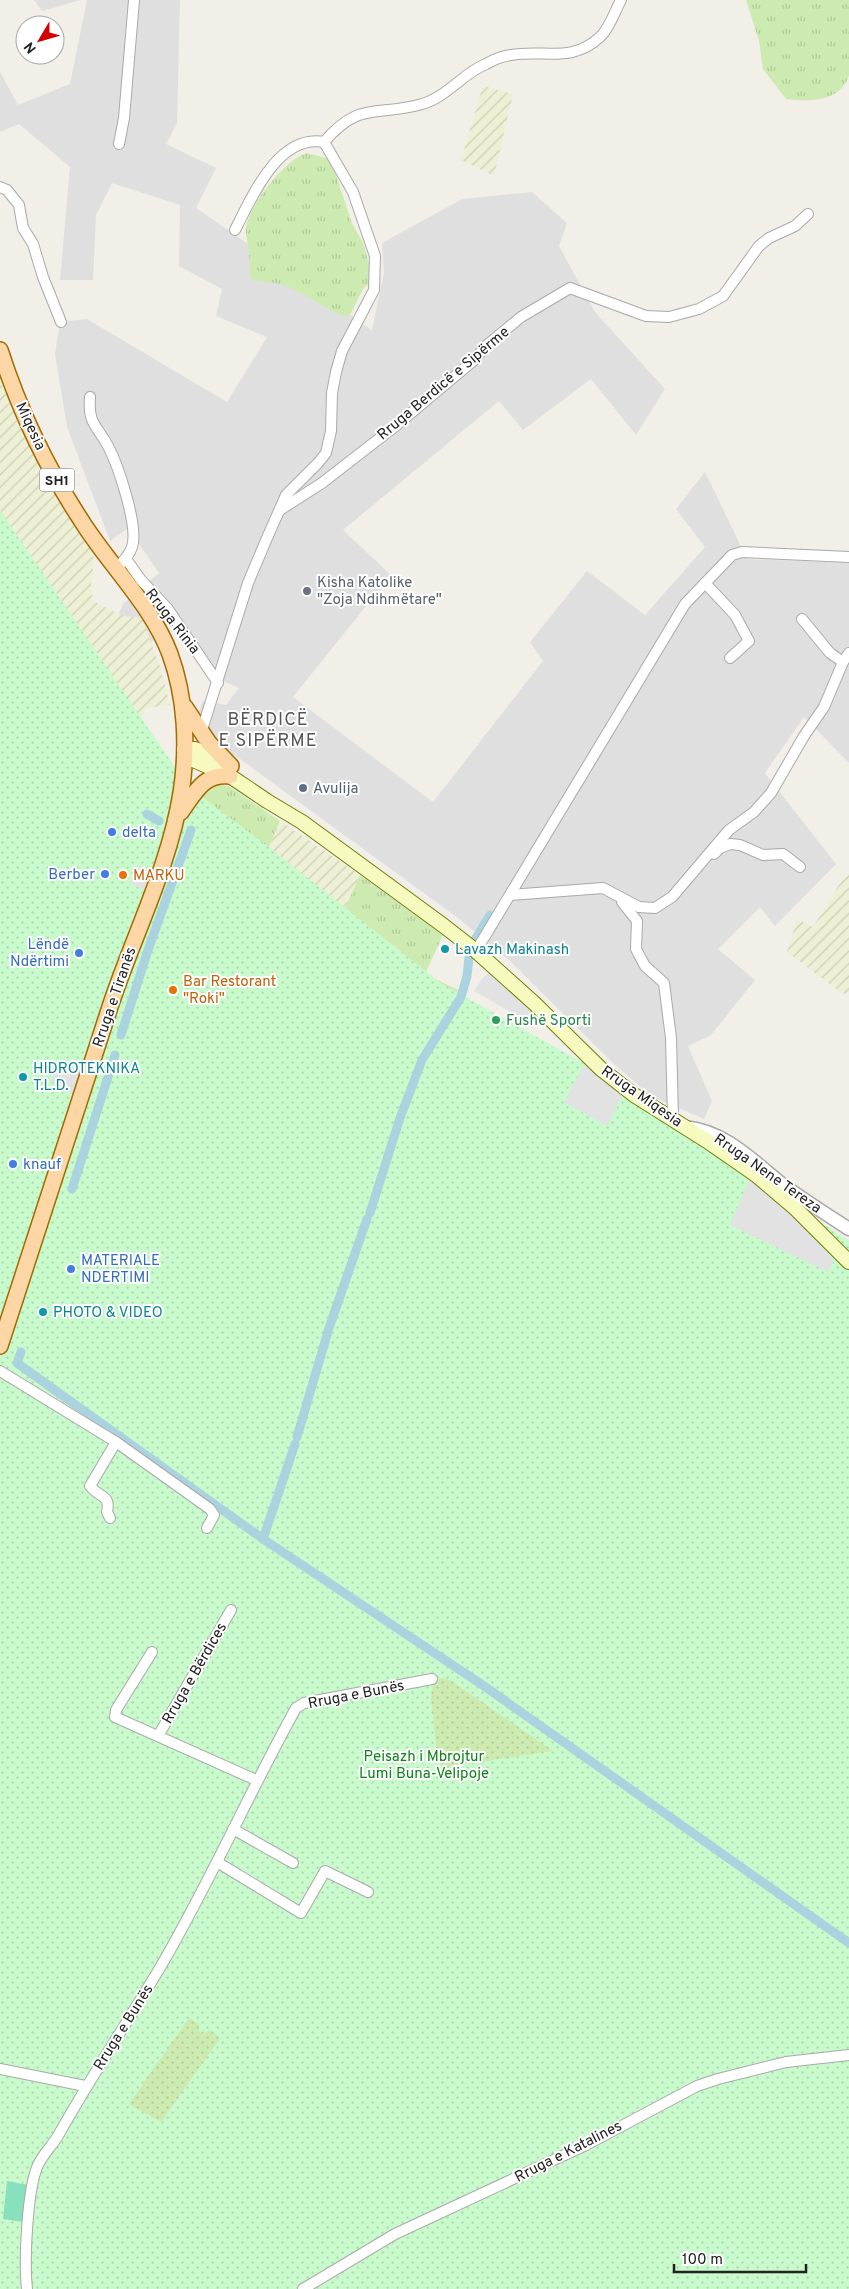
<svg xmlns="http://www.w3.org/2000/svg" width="849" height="2289" font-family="Overpass,sans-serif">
<defs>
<pattern id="farmland-furrows" width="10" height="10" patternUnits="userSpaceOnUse" patternTransform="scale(1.25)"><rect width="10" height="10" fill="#eef0d5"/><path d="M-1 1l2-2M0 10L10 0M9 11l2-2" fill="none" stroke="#ccceb7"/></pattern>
<pattern id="grass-tufts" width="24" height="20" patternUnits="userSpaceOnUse" patternTransform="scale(1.25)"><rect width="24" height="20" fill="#cdebb0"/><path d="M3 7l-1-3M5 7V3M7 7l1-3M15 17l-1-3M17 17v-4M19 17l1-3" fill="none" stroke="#b0c997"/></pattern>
<pattern id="park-dots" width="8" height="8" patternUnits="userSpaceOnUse" patternTransform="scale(1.25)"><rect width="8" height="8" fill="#c8facc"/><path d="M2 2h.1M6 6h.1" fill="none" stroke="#acd6af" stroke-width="1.8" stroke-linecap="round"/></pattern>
<pattern id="garden-dots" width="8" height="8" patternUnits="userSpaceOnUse" patternTransform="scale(1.25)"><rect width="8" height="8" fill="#cdebb0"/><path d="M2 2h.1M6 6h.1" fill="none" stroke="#b0c997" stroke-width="1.8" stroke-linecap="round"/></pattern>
</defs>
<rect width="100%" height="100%" fill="#f2efe9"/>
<g fill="#e0dfdf">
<polygon points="34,0 81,0 42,11"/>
<polygon points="87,0 180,0 177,123 166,144 216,168 196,208 372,330 384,273 382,243 462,199 532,192 567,223 559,246 595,312 665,389 636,435 591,379 523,430 499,401 343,530 391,575 293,697 433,802 543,661 530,642 587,571 645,615 705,547 676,509 705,472 747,559 848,563 849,557 849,763 804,717 765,773 836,864 775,926 760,907 718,949 755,980 711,1035 688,1046 712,1101 704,1119 651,1096 615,1065 509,960 458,918 236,756 220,750 196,718 203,701 226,705 239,688 208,674 171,621 132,663 106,641 123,604 159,573 128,528 110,541 67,427 55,354 60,322 87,319 227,402 267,337 216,316 222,289 179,266 180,205 112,183 96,215 93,280 60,280 70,167 19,124 0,132 0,72 18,105 70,84"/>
</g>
<g fill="url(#farmland-furrows)">
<polygon points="483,86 513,94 494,176 461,160"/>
<polygon points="0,380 18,424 55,491 91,548 94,562 91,585 93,600 98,604 123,616 142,618 160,667 170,705 146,708 0,1049"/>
<polygon points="280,821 360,875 329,944 246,899"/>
<polygon points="849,873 849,992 843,994 787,952 797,919 813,927 842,880"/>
</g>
<g fill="url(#grass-tufts)">
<path d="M746 0H849V75C841 102 809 102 786 99L763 69 759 41Z"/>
<path d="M307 153 326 158 334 169 352 223 364 245 370 269V283L363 289 349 317C324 311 305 291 280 284 270 281 259 284 250 278 249 269 250 260 249 251 248 243 245 236 246 228 249 205 285 159 307 153Z"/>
<polygon points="217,784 230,787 280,821 246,900 329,944 360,875 443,935 425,974 458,990 424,1050 309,988 296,1014 162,943 158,954 140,948 153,904 158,906 174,863 185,867 199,818 203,791 208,787"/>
</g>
<polygon fill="url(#park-dots)" points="0,510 187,785 266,845 442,984 621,1084 728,1161 849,1241 849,2289 0,2289"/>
<g fill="url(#garden-dots)">
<polygon points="443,1678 450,1680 553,1751 441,1768 440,1762 438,1763 431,1698 433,1680"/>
<polygon points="189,2018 199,2024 199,2031 204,2034 209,2030 219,2037 219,2040 161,2122 129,2104"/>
</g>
<polygon fill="#88e0be" points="7,2181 28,2185 24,2222 3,2219"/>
<g fill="#e2e2e2">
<polygon points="137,865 152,871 144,890 130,883"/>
<polygon points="491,970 539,1014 534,1025 474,991 482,979"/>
<polygon points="59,1059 82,1073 74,1095 51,1081"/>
<polygon points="587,1060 623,1095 607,1126 564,1102"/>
<polygon points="749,1180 779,1201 834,1260 828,1272 730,1225"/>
</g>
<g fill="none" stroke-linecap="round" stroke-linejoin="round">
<g stroke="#aad3df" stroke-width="9">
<polyline points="147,814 159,821"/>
<polyline points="121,1035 148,950 191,830"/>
<polyline points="72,1189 115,1055"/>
<polyline points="370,1213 400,1118 422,1060 461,997 467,976 470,948 490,915"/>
<polyline points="21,1352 17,1363 263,1539 484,1686 849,1943"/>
<polyline points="297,1437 329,1328 367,1219"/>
<polyline points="263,1539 295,1444"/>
</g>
<defs>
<g id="minor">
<path d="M324 142C360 100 377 117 422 104 447 97 463 73 486 64 493 60 503 56 511 55 544 49 572 64 601 36 610 27 615 11 621 0"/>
<polyline points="119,144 124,118 134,0"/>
<polyline points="0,187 7,190 19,205 23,228 33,244 43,277 61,322"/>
<path d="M90 397C88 424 96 424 108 446 118 465 139 527 132 547 129 556 123 562 116 568"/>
<polyline points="280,510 322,483 398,424 473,361 486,346 521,317 570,288 646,316 669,317 699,309 723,296 759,246 769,238 795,226 808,214"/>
<polyline points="126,559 141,580 168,609 218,683"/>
<polyline points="705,583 735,615 749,641 730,658"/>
<polyline points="802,619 830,653 843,662"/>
<path d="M201 733 248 583 267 538 286 495 318 463 326 453 331 431 332 393 336 372 342 351 374 290 375 256 353 192 324 142C278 134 252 197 235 230"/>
<polyline points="714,854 720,848 730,844 740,845 763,855 783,854 800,867"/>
<polyline points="510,895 603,888 639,907 655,908 672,897 729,830 754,812 771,793 804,736 824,707 843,662 849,653"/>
<polyline points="622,902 637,921 636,949 645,966 664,983 671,1038 673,1119"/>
<polyline points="476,951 685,604 732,555 742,552 849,557"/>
<polyline points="0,1371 116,1442 210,1509 214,1515 207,1528"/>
<path d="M110 1518 107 1512C111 1494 99 1498 90 1486L116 1442"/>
<polyline points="152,1652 116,1710 115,1717 256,1780"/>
<polyline points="158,1736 231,1610"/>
<polyline points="233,1829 293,1863"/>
<polyline points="217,1862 301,1913 325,1871 368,1892"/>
<polyline points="0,2069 85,2086"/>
<path d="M27 2289C24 2262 27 2189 38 2165 43 2154 53 2145 59 2134 91 2077 127 2023 161 1966 210 1882 249 1793 296 1708L304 1703 432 1679"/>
<polyline points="303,2289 395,2234 586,2145 697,2086 718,2079 786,2062 849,2055"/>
</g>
<path id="tertiary" d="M685 1127C725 1131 752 1160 782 1184 804 1200 826 1214 849 1229"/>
<g id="secondary">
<polyline points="184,749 195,749 224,762"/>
<polyline points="184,756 230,776 267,801 302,822 444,926 476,951 534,1003 601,1069 634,1095 707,1141 756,1175 796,1209 849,1262"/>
</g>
<g id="primary">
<path d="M0 350C19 409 47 468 81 520 109 565 151 604 170 654 186 698 188 748 181 793 169 869 131 940 108 1013 72 1124 36 1235 0 1346"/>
<polyline points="185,707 209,743 231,766"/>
<path d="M181 812C195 793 203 773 230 776"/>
</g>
</defs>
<use href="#minor" stroke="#a9a9a9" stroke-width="12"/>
<use href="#tertiary" stroke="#a9a9a9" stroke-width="15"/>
<use href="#secondary" stroke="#707d05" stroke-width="16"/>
<use href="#primary" stroke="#a06b00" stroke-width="18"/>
<use href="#minor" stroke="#fff" stroke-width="10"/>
<use href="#tertiary" stroke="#fff" stroke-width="12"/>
<use href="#secondary" stroke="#f7fabf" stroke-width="14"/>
<use href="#primary" stroke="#fcd6a4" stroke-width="15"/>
</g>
<circle fill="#6b7280" stroke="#fff" stroke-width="2" cx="307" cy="591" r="5"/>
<circle fill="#5c6f8a" stroke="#fff" stroke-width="2" cx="303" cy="788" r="5"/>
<g fill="#3f7fe0" stroke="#fff" stroke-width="2">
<circle cx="112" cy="832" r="5"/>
<circle cx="105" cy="874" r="5"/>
<circle cx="79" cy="953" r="5"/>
<circle cx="13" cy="1164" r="5"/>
<circle cx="71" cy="1269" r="5"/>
</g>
<g fill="#e8710a" stroke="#fff" stroke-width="2">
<circle cx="123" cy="875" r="5"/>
<circle cx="173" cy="990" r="5"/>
</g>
<g fill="#0f9aa8" stroke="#fff" stroke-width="2">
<circle cx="445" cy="949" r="5"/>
<circle cx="23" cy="1077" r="5"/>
<circle cx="43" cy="1312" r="5"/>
</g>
<circle fill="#2e9e5b" stroke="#fff" stroke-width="2" cx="496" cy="1020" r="5"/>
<g text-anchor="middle" stroke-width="4" stroke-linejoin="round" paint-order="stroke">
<rect fill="#fff" stroke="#646464" stroke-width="1" x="39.5" y="468.5" width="35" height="23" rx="4"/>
<g font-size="14" font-weight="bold" fill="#222">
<text x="57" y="485">SH1</text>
</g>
<g font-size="15" fill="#222" stroke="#fff">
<text transform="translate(443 383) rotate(-40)" y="5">Rruga Berdicë e Sipërme</text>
<text transform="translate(31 426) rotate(65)" y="5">Miqesia</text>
<text transform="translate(173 621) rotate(52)" y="5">Rruga Rinia</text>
<text transform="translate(114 997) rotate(-71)" y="5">Rruga e Tiranës</text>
<text transform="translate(642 1096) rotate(35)" y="5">Rruga Miqesia</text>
<text transform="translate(768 1173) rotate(35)" y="5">Rruga Nene Tereza</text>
<text transform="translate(194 1673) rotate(-60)" y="5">Rruga e Bërdices</text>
<text transform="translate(356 1694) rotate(-11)" y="5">Rruga e Bunës</text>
<text transform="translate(123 2027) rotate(-58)" y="5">Rruga e Bunës</text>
<text transform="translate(568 2151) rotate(-27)" y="5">Rruga e Katalines</text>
</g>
<g font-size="15" fill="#5b616d" stroke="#fff" text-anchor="start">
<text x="317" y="587">Kisha Katolike<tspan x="317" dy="17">"Zoja Ndihmëtare"</tspan></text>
</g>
<g font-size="15" fill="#4e5e75" stroke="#fff" text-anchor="start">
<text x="313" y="793">Avulija</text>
</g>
<g font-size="15" fill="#366cbe" stroke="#fff" text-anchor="start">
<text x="122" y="837">delta</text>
<text x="95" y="879" text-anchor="end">Berber</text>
<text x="69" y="949" text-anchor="end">Lëndë<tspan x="69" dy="17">Ndërtimi</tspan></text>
<text x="23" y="1169">knauf</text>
<text x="81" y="1265">MATERIALE<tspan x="81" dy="17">NDERTIMI</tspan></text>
</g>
<g font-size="15" fill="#c56008" stroke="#fff" text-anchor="start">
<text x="133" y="880">MARKU</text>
<text x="183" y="986">Bar Restorant<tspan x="183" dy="17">"Roki"</tspan></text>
</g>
<g font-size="15" fill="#0d838f" stroke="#fff" text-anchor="start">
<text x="455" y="954">Lavazh Makinash</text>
<text x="33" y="1073">HIDROTEKNIKA<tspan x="33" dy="17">T.L.D.</tspan></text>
<text x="53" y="1317">PHOTO &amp; VIDEO</text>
</g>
<g font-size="15" fill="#27864d" stroke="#fff" text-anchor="start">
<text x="506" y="1025">Fushë Sporti</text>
</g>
<g font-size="15" fill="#0c8416" stroke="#fff">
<text x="424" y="1761">Peisazh i Mbrojtur<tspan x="424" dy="17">Lumi Buna-Velipoje</tspan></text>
</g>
<g font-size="18" letter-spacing="1" fill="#555" stroke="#fff">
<text x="268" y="725">BËRDICË<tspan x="268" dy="21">E SIPËRME</tspan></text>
</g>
</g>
<g transform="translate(40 40) rotate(232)"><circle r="24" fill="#ffffff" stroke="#a7a7a7"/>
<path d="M0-4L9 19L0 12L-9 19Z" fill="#d40000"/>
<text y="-8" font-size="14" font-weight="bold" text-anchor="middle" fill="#222222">N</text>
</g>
<path d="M674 2264v8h132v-8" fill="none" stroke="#222222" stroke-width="2.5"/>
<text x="682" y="2264" font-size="15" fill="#222222" stroke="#ffffff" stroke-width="4" paint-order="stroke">100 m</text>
</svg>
